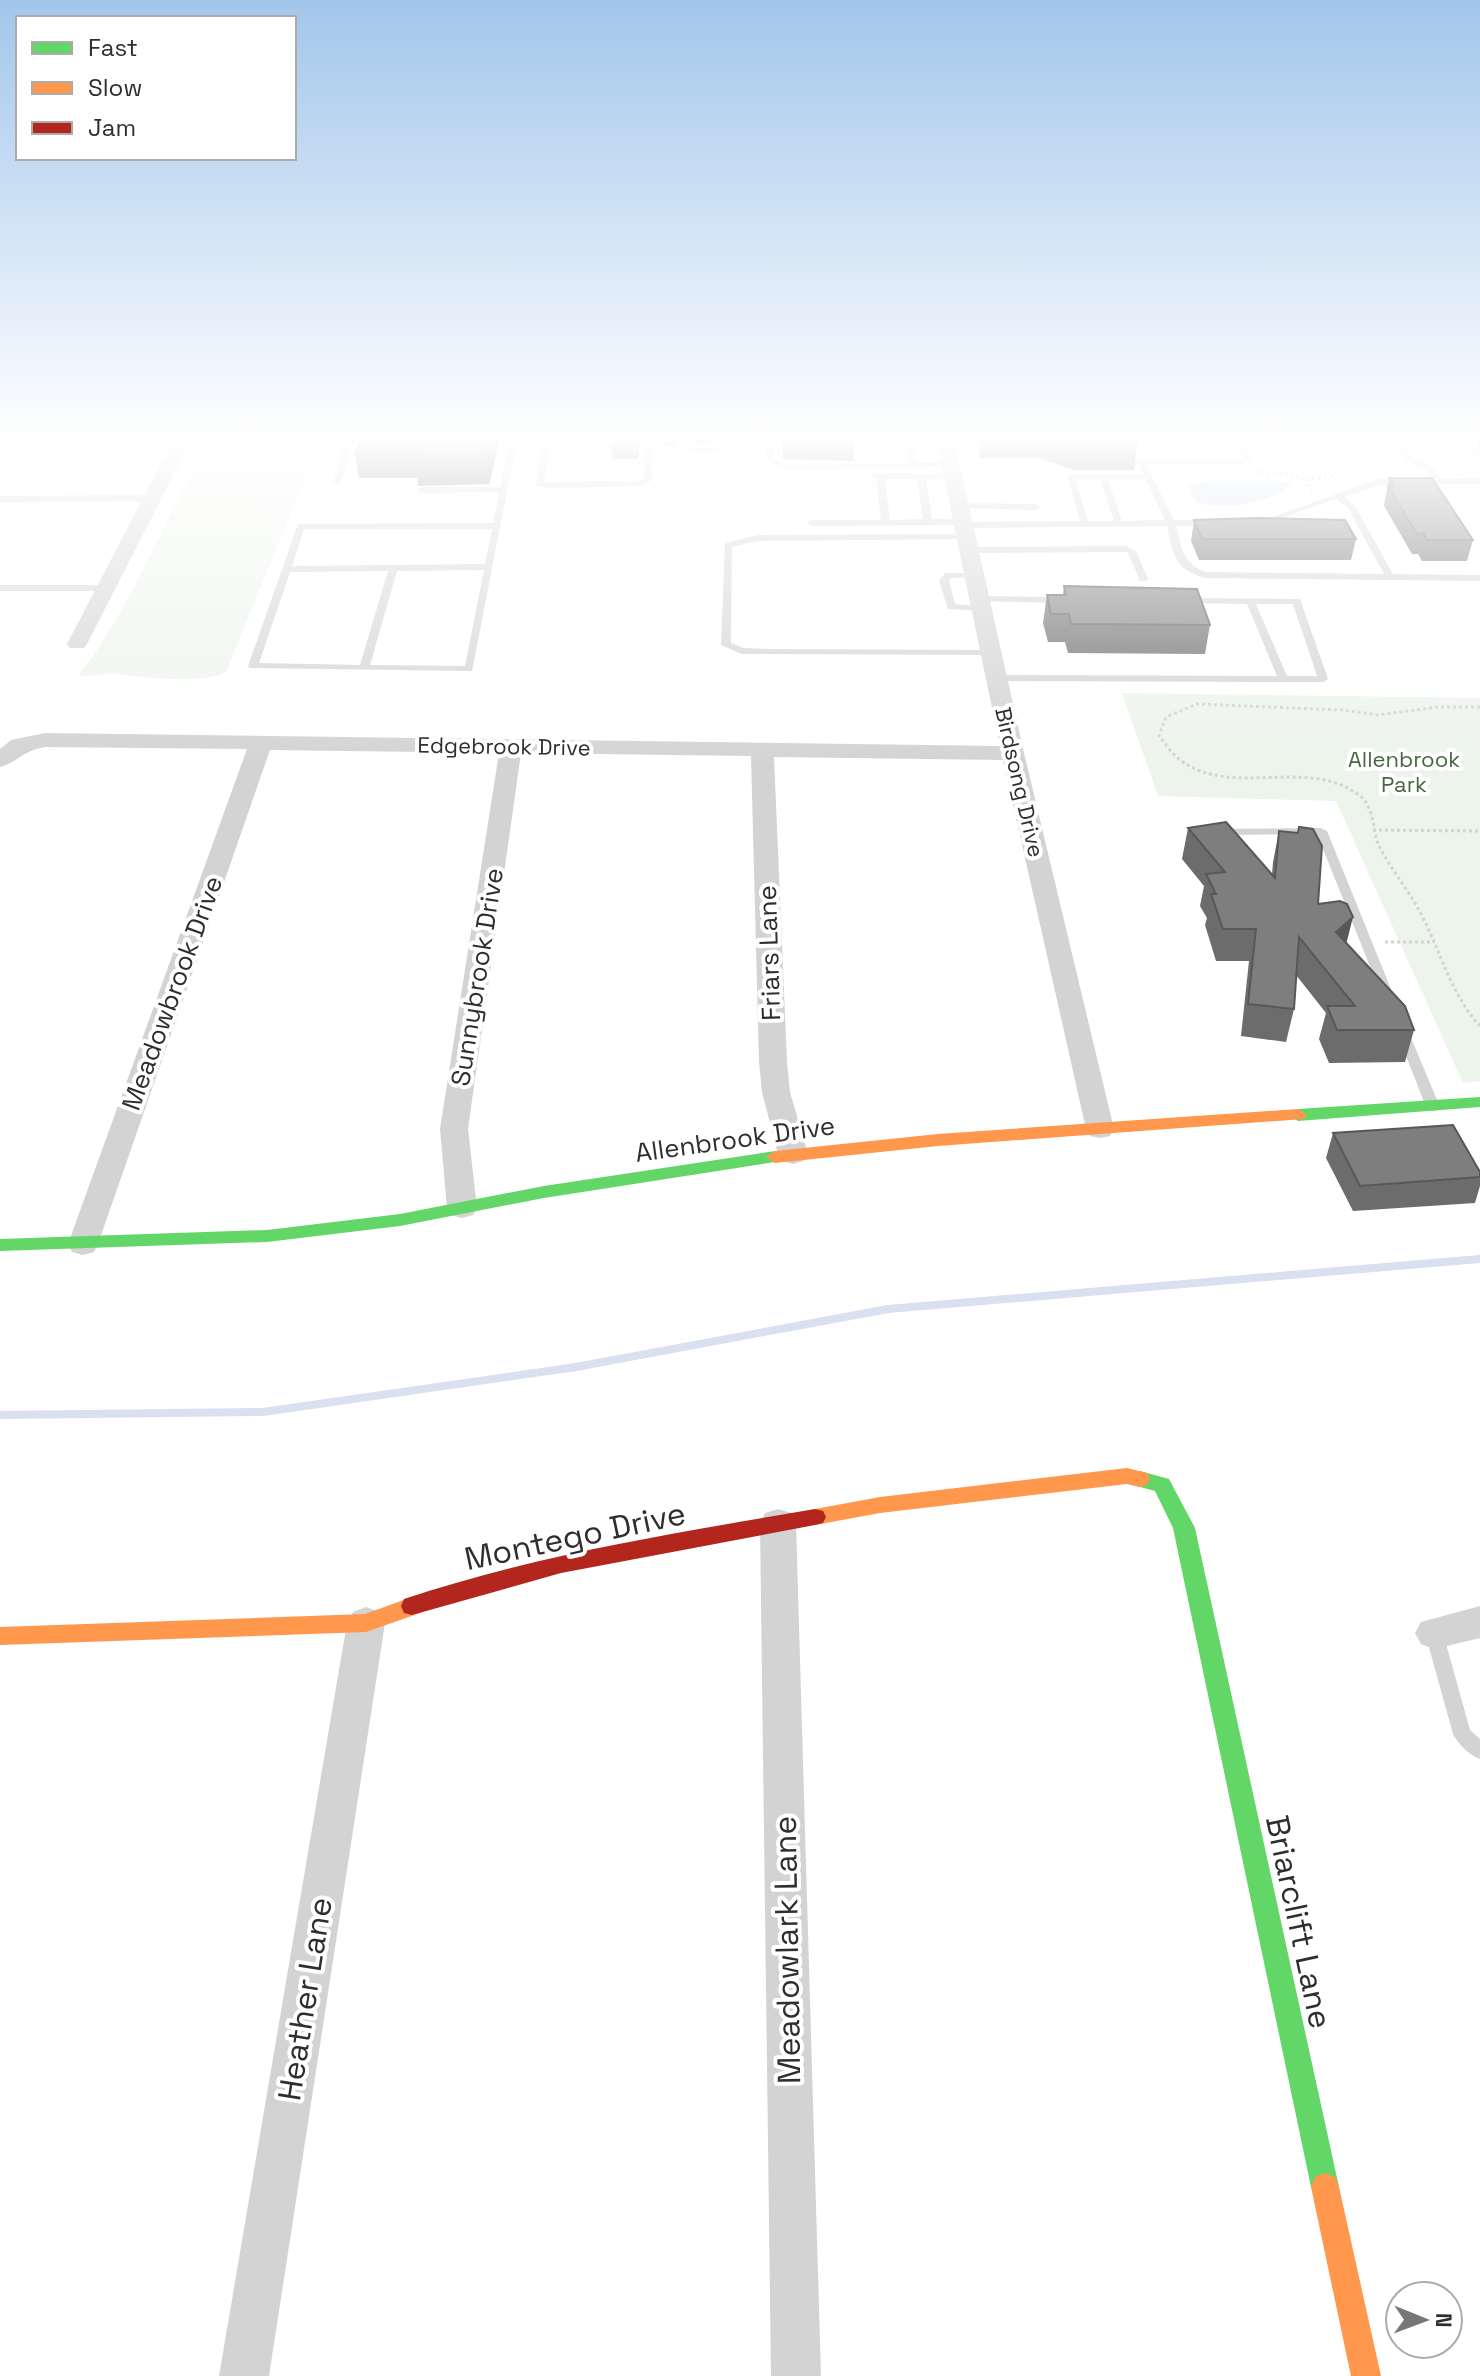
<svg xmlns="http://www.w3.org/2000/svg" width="1480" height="2376" font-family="'Space Grotesk',sans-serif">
<rect width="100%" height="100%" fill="#fff"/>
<g fill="#edf4ec">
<path d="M270 451 320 452 302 486 226 672C199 685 146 677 117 674 104 672 91 677 78 676 130 610 160 529 201 457L209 453Z"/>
<polygon points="1122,693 1480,698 1480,1081 1463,1083 1336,801 1158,796"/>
</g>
<path fill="#d9e0f0" d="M1213 481H1282L1292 484C1268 504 1227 511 1197 502L1191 494 1189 485Z"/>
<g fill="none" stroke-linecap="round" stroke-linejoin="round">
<polyline stroke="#d9e0f0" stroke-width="8" points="0,1415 263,1412 576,1367 888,1309 1480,1259"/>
<g stroke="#d3d3d3" stroke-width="3" stroke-dasharray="3 3" stroke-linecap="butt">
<polyline points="1255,472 1285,473 1307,480"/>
<polyline points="1312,492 1307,480 1331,476 1337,471"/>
<path d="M1480 707H1438L1378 715 1343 710 1197 704 1166 717 1159 736C1165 743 1171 753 1179 759 1231 800 1308 755 1360 796 1375 808 1372 831 1379 846 1391 870 1409 890 1421 914 1441 952 1450 993 1480 1026"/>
<polyline points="1373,830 1480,831"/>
<polyline points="1385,942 1434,942"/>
</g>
<g fill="#d3d3d3" fill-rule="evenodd">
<polygon points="0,435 5,435 0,439"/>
<polygon points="347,435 355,435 341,481 337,484 333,481"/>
<path d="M510 435H518L472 671 250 668 248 666 298 524 493 523 499 492 421 493 417 490 421 487H500ZM304 529H492L485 564 292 566ZM484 570 465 666 370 665 397 571ZM388 571 360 665 259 663 290 572Z"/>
<polygon points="543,435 551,435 544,482 640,481 644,479 645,435 653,435 652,480 642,486 547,488 536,486"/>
<path d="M679 435H687L688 446C702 449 715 449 728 442V435H736V443C720 456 700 454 681 449Z"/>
<polygon points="766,435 774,435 774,459 790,465 909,463 905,435 913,435 917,462 951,462 955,464 951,466 789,470 766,460"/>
<path d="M1231 435H1239L1244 444 1286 442 1285 435H1293L1294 444 1290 446 1246 449 1251 460 1243 464H1146L1174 520H1211L1215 523 1211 526H1176C1181 547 1183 564 1206 572L1384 574 1348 508 1336 499 1262 525 1255 523 1379 479H1432L1425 470 1407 462 1390 435H1398L1413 458 1431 466 1441 479 1480 478V484L1380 485 1344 497 1355 506 1393 574 1480 575V581L1205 578C1174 569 1173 554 1167 526L963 528 959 525 811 526 807 523 811 520H881L876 479 870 476 874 473 957 474V478L954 479H926L932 519H962L966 522 1080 521 1067 474H1143L1137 462 1141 460H1242ZM885 479H917L923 519 890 520ZM1075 479H1100L1114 521H1088ZM1108 479H1145L1165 520 1122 521Z"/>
<path d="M1456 437C1468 441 1480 448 1480 461L1469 451 1453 441 1452 439Z"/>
<polygon points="0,496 155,495 159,498 155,501 0,502"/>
<polygon points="959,503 1036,504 1040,507 1036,510 956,508 955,506"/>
<polygon points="965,534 968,535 968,539 758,541 732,547 731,643 743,648 772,649 992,650 997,653 995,655 742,654 721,645 725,543 758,535"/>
<polygon points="1126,546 1136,551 1148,579 1146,581 1140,581 1128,553 1125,552 968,553 964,550 968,547"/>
<polygon points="945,573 977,573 977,577 951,578 949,581 955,604 982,606 985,607 985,611 948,609 939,581"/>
<polygon points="0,585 105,585 110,588 105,591 0,591"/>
<polygon points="980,596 1064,597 1069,600 1064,603 977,601 975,599"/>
<path d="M1185 598 1300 599 1328 679 1323 682H1283L998 681 993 678 998 675 1277 676 1247 604 1182 603V599ZM1256 604H1293L1317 676H1287Z"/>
<polygon points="1321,828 1327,831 1395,999 1393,1002 1385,1002 1383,999 1317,834 1216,835 1210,832 1216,829"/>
<polygon points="1403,1029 1409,1033 1440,1107 1438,1110 1433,1111 1426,1107 1397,1033"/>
<path d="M1434 1626 1440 1628 1443 1633 1470 1730 1480 1739V1759C1469 1755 1458 1744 1453 1734L1425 1633 1428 1628Z"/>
</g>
<g fill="#d3d3d3" fill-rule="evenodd">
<polygon points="176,435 194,435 87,644 84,648 70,648 67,644"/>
<path d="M935 435H953L1024 753 1114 1129 1110 1136 1100 1138 1090 1136 1086 1129 1003 760 774 757 787 1062 790 1092 808 1154 803 1161 793 1164 783 1161 778 1154 762 1092 759 1062 751 756 521 753 468 1129 477 1208 473 1215 462 1218 451 1215 447 1208 440 1129 499 753 270 750 98 1244 94 1252 83 1255 72 1252 68 1244 247 749 45 747C22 751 18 762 0 767V749L11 740 45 733 1000 746Z"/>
<polygon points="778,1509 791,1513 796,1523 821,2376 771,2376 760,1523 765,1513"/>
<polygon points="1480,1606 1480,1638 1434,1649 1421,1644 1415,1633 1421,1622"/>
<polygon points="366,1607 379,1612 385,1623 269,2376 219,2376 347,1623 353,1612"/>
</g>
<g fill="#63d668" fill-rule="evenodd">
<polygon points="1480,1097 1480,1107 1298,1121 1289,1115 1298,1109"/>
<polygon points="775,1151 784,1157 781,1161 544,1198 400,1226 267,1242 0,1251 0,1239 267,1230 400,1214 544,1186"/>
<polygon points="1140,1471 1169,1479 1195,1528 1339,2187 1335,2197 1325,2201 1315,2197 1311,2187 1173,1528 1155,1491 1133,1485 1130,1479 1133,1473"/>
</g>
<g fill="#ff974d" fill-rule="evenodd">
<polygon points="1298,1109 1307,1115 1304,1119 938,1146 775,1163 766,1157 775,1151 938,1134"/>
<polygon points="1127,1468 1147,1473 1150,1479 1147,1485 1140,1487 1127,1484 880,1513 815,1525 807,1523 804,1517 807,1511 815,1509 880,1497"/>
<polygon points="412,1597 420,1599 423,1606 420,1613 366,1632 0,1645 0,1627 365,1614"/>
<polygon points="1325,2173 1335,2177 1339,2187 1381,2376 1351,2376 1311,2187 1315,2177"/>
</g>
<path fill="#b3261e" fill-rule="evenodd" d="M815 1509 823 1511 826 1517 823 1523 815 1525 561 1573 412 1615 404 1613 401 1606 404 1599C538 1554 677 1533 815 1509Z"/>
</g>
<g fill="#6c6c6c">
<polygon points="501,435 489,484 418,486 417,478 359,478 355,454"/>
<rect x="663" y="435" width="14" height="11"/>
<polygon points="689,435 726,435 721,442 694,444 691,443"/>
<polygon points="738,435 751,435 751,442 739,442"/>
<polygon points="782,435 854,435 854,461 783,459"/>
<polygon points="981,435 1134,435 1137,444 1134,470 1074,470 1040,458 979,458"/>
<polygon points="1479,435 1480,435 1480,449 1477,444"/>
<polygon points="640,439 638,459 613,459 612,446"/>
<polygon points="1389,478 1473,540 1467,561 1422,561 1418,554 1412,554 1384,506"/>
<polygon points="1194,520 1356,539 1351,560 1199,560 1191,541"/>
<polygon points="1064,586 1210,625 1205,654 1068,653 1065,642 1048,642 1043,623 1047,595 1063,595"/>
<polygon points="1188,828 1272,874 1273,862 1279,831 1318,904 1347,943 1414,1030 1405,1062 1329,1063 1319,1039 1326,1013 1296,975 1294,1009 1286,1042 1241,1036 1249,961 1216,961 1205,925 1207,918 1200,906 1204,886 1182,859"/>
<polygon points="1333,1133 1480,1172 1480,1186 1475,1203 1353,1211 1326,1158"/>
</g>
<g fill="#585858">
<polygon points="493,435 501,435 489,484 487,459"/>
<polygon points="639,435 640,435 640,439 638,459"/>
<polygon points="694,435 726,435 721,442 694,444"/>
<polygon points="1353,917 1345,949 1336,932"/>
</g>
<g fill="#7e7e7e" stroke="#585858" stroke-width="2">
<polygon points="362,435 493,435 487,459 415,461 417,454 355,454"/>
<polygon points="614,435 639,435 638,446 612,446"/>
<polygon points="663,435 677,435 677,437 662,437"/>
<polygon points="783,435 854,435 854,441 783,440"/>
<polygon points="1052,435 1134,435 1137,444 1077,444"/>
<polygon points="1389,478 1432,478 1473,540 1427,540 1423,533 1417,534 1388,486 1394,486"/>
<polygon points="1256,518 1345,520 1356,539 1202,539 1194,520"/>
<polygon points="1064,586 1197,589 1210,625 1071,624 1069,614 1051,614 1047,595 1066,595"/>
<polygon points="1226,822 1275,878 1279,831 1298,833 1299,827 1313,829 1322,846 1318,904 1340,901 1347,904 1353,917 1336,932 1405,1006 1414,1030 1337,1030 1327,1006 1355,1006 1299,937 1294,1009 1248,1004 1256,929 1223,929 1211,894 1216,894 1206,874 1225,872 1188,828"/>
<polygon points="1453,1125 1480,1172 1480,1177 1360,1186 1333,1133"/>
</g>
<linearGradient id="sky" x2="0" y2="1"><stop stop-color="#a2c6eb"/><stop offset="0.57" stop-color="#fff"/><stop offset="1" stop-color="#fff" stop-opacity="0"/></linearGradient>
<rect width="1480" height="767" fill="url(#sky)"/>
<g text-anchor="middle" stroke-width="8" stroke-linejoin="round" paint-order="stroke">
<g font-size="22" fill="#2e2e2e" stroke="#fff">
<text transform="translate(504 746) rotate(1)" y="8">Edgebrook Drive</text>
<text transform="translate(1020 782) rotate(77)" y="8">Birdsong Drive</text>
</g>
<g font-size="22" fill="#44683d" stroke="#fff">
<text x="1404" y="767">Allenbrook<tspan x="1404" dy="25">Park</tspan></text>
</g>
<g font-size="26" fill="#2e2e2e" stroke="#fff">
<text transform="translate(769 953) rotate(-92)" y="9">Friars Lane</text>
<text transform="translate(477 977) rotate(-81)" y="9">Sunnybrook Drive</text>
<text transform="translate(172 993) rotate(-70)" y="9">Meadowbrook Drive</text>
<text transform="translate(735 1139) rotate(-8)" y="9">Allenbrook Drive</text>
</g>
<g font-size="32" fill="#2e2e2e" stroke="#fff">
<text transform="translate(575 1536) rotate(-12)" y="11">Montego Drive</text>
<text transform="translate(1299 1922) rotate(78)" y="11">Briarclift Lane</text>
<text transform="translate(787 1950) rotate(-91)" y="11">Meadowlark Lane</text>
<text transform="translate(305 1999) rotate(-81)" y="11">Heather Lane</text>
</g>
</g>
<rect x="16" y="16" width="280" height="144" fill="#ffffff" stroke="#ababab" stroke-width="2"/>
<rect x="32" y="42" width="40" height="12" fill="#63d668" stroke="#ababab" stroke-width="2"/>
<text x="88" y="56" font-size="24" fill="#2e2e2e">Fast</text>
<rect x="32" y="82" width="40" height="12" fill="#ff974d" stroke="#ababab" stroke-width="2"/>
<text x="88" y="96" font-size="24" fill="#2e2e2e">Slow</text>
<rect x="32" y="122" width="40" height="12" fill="#b3261e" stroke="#ababab" stroke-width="2"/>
<text x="88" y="136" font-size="24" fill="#2e2e2e">Jam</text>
<g transform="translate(1424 2320) rotate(91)"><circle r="38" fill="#ffffff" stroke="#ababab" stroke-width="2"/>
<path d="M0-6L14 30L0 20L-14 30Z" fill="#777777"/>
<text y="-12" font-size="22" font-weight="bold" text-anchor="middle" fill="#2e2e2e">N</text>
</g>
</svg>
